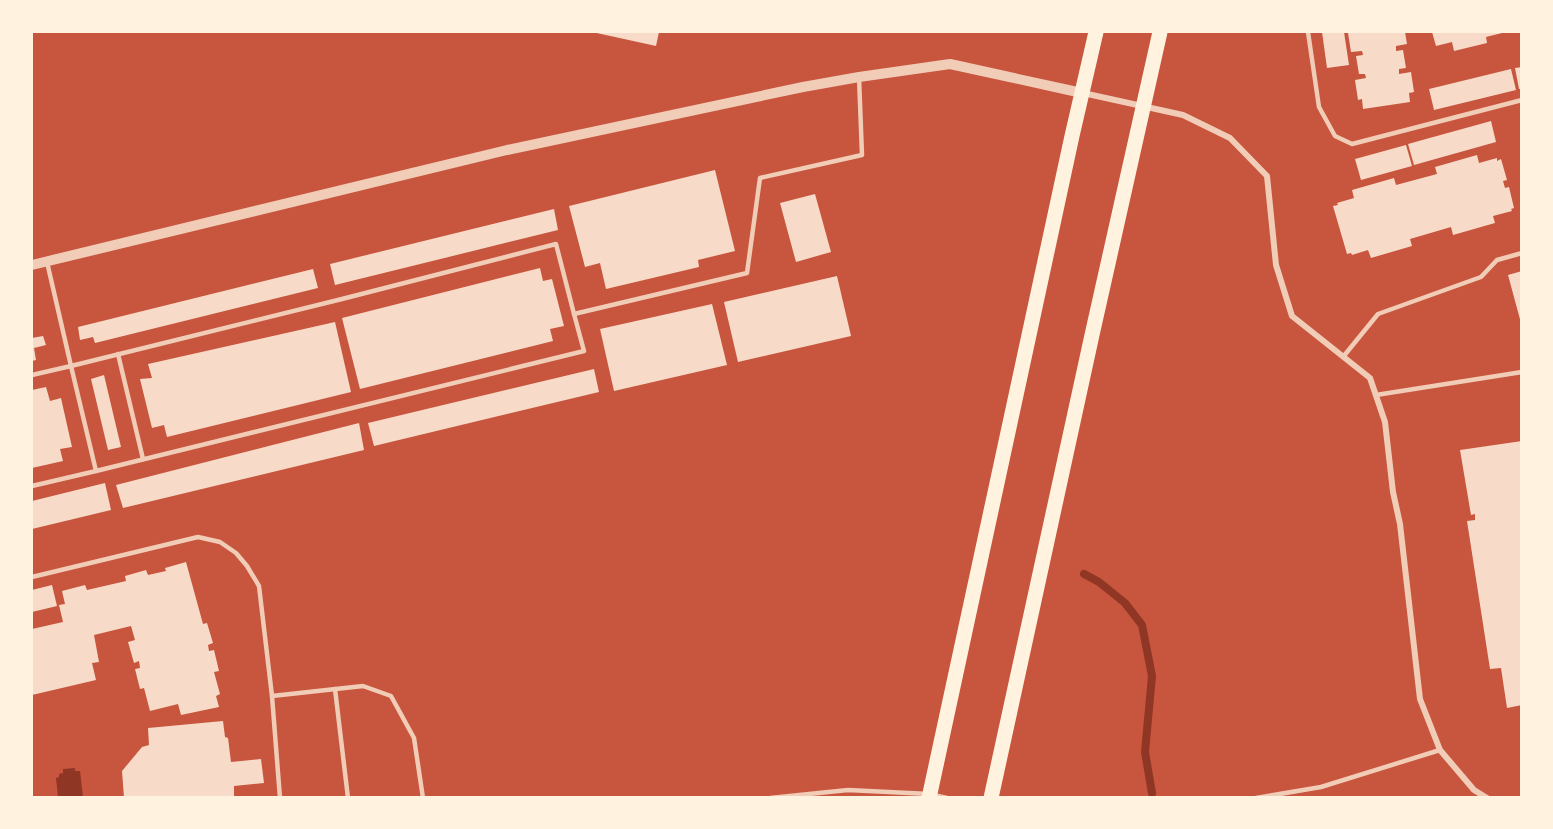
<svg xmlns="http://www.w3.org/2000/svg" width="1553" height="829" font-family="Inter,sans-serif">
<rect width="100%" height="100%" fill="#c8553d"/>
<polygon fill="#8f3625" points="75,768 75,771 80,771 83,797 58,797 56,778 59,777 59,774 63,773 63,769"/>
<g fill="none" stroke-linecap="round" stroke-linejoin="round">
<polyline stroke="#8f3625" stroke-width="8" points="1084,574 1099,582 1125,603 1142,625 1152,676 1145,752 1152,793"/>
</g>
<g fill="#f7dbc8">
<polygon points="592,32 659,32 656,46"/>
<polygon points="1322,32 1344,32 1349,65 1327,68"/>
<polygon points="1353,32 1405,32 1407,44 1396,46 1396,51 1403,50 1406,68 1399,69 1399,74 1411,72 1414,92 1409,93 1410,102 1363,109 1362,99 1358,100 1355,80 1366,78 1365,74 1359,74 1356,56 1363,55 1362,51 1351,52 1348,33"/>
<polygon points="1432,32 1506,32 1486,37 1487,43 1454,51 1452,42 1436,46"/>
<polygon points="1522,67 1522,89 1519,89 1515,68"/>
<polygon points="1511,69 1516,90 1434,110 1429,89"/>
<polygon points="1491,121 1496,142 1414,165 1408,144"/>
<polygon points="1406,145 1412,166 1361,180 1355,159"/>
<polygon points="1477,155 1479,163 1497,158 1497,161 1501,159 1507,180 1503,181 1505,188 1509,187 1514,208 1511,209 1512,211 1493,216 1495,223 1453,235 1451,227 1410,239 1412,246 1371,258 1368,250 1352,255 1351,253 1347,254 1333,206 1338,205 1337,203 1354,198 1352,190 1394,178 1396,185 1437,174 1435,167"/>
<polygon points="715,170 735,251 698,260 699,267 606,289 600,263 585,267 569,206"/>
<polygon points="815,194 831,252 796,262 780,203"/>
<polygon points="554,209 558,230 335,285 330,264"/>
<polygon points="540,268 543,281 552,279 564,326 550,329 553,341 360,389 342,318"/>
<polygon points="313,269 318,288 95,343 93,337 80,340 78,327"/>
<polygon points="1522,271 1522,323 1521,323 1508,275"/>
<polygon points="837,276 851,336 738,362 724,302"/>
<polygon points="712,304 727,365 614,391 600,329"/>
<polygon points="335,322 351,392 167,437 164,425 152,428 140,379 152,378 148,364"/>
<polygon points="43,336 46,345 34,348 36,360 32,361 32,338"/>
<polygon points="594,369 599,392 374,446 368,423"/>
<polygon points="104,375 121,447 108,450 91,379"/>
<polygon points="46,387 50,401 61,398 72,447 60,449 63,461 32,468 32,390"/>
<polygon points="359,423 364,450 123,508 116,485"/>
<polygon points="1522,441 1522,705 1507,708 1501,668 1490,669 1467,521 1475,520 1475,514 1471,515 1460,450"/>
<polygon points="105,483 111,510 32,529 32,501"/>
<polygon points="186,562 203,624 207,623 213,643 208,645 209,651 214,650 219,671 214,672 220,694 216,696 219,707 181,715 178,704 150,711 144,688 140,689 135,669 140,668 139,661 134,663 128,642 135,640 131,626 94,635 99,662 92,663 96,680 32,695 32,629 63,622 59,605 65,604 62,591 85,585 87,590 126,581 125,576 146,570 148,575 166,571 165,568"/>
<polygon points="52,585 57,606 32,612 32,590"/>
<polygon points="223,721 225,737 228,738 231,762 261,759 264,783 234,786 234,798 124,798 122,771 142,747 149,745 148,728"/>
</g>
<g fill="none" stroke-linecap="round" stroke-linejoin="round">
<g stroke="#f1ccb7" stroke-width="4.5">
<polyline points="1308,32 1319,107 1335,136 1352,144 1522,100"/>
<polyline points="47,262 71,366 342,299 556,244 574,314 747,273 760,178 862,155 859,77"/>
<polyline points="118,354 143,459"/>
<polyline points="1343,357 1378,314 1481,277 1497,260 1522,253"/>
<polyline points="32,375 71,366 96,471 32,486"/>
<polyline points="1376,395 1522,372"/>
<polyline points="96,471 584,351 574,314"/>
<polyline points="32,577 198,537 220,542 236,553 247,566 259,586 272,696 280,798"/>
<polyline points="335,689 348,798"/>
<polyline points="272,696 363,686 391,696 414,738 423,798"/>
<polyline points="770,798 848,790 929,794 947,798"/>
<polyline points="1256,798 1321,787 1440,750"/>
</g>
<polyline stroke="#f1ccb7" stroke-width="6" points="1083,93 1183,115 1230,138 1267,176 1276,265 1292,316 1370,378 1385,422 1393,492 1400,524 1420,699 1440,750 1474,790 1487,798"/>
<polyline stroke="#f1ccb7" stroke-width="10" points="32,265 507,150 803,87 859,77 950,64 1082,93"/>
<g stroke="#fff3e0" stroke-width="15">
<polyline points="929,798 1072,136 1096,32"/>
<polyline points="991,798 1092,335 1160,32"/>
</g>
</g>
<rect width="1553" height="829" fill="none" stroke="#fff3e0" stroke-width="66"/>
</svg>
